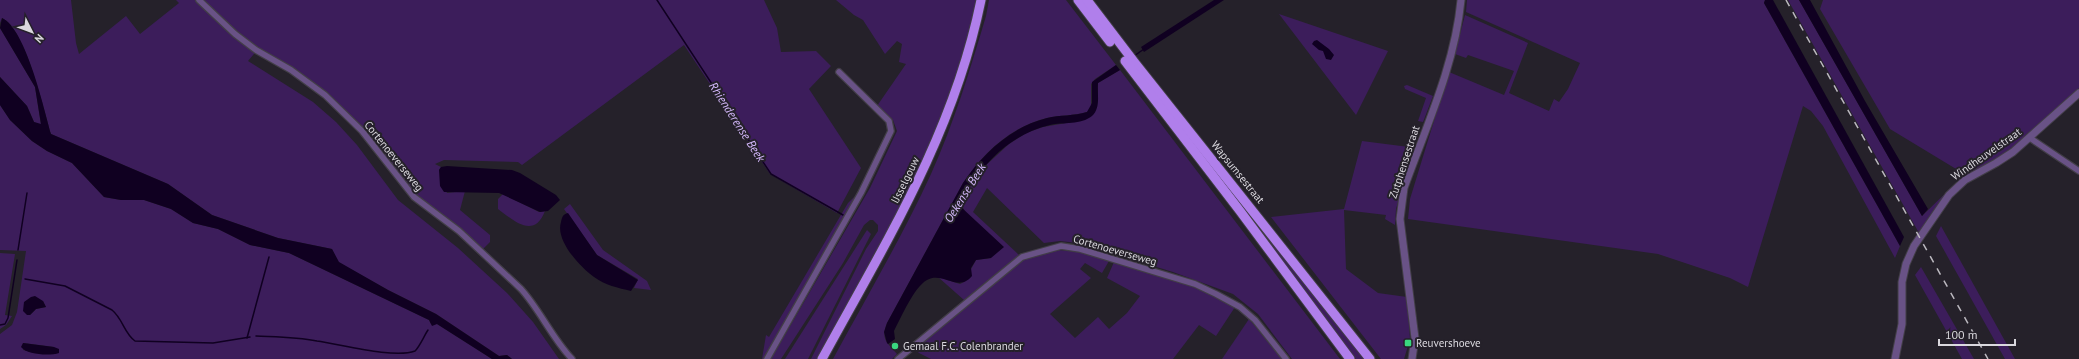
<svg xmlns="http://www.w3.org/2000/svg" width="2079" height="359" font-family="'PT Sans',sans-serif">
<rect width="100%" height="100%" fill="#25212a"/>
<g fill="#3c1d5b" fill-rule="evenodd">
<path d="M0 0H71L76 43 79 54 126 16 140 34 179 3 176 0H764L777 28 781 52 816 51 831 66 809 89 861 168 837 213 770 174 684 45 522 165 518 162 444 160 435 164 441 167 439 170 447 193 465 191 460 210 490 235V242L482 250 413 193 333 102 258 49 248 61 313 102 336 122 357 145 398 200 458 248 507 293 533 322 559 359H512L507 355 499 356 436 314 388 290 338 262 332 249 278 238 212 215 168 184 51 134C44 110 25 28 2 18L0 23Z"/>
<polygon points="836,0 977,0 956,78 921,169 818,359 811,359 866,249 878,231 878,225 873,220 870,220 864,225 843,263 781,359 771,359 870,188 897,131 893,120 877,106 906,64 899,62 902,44 897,41 885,54 863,20 854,15"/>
<path d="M989 0H1066L1116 65 1095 79 1091 84V107L1087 112C1074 116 1060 115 1047 118 1010 127 983 153 963 183L887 323C880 340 888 343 897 354L892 359H833C866 298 902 237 931 174 954 123 970 70 986 16Z"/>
<polygon points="1467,0 1765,0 1764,3 1900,246 1895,258 1823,126 1811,111 1803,106 1748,287 1730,278 1658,254 1408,219 1410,199 1449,72 1504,95 1514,71 1468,55 1466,58 1455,54 1465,15 1528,43 1509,93 1549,111 1554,99 1559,102 1568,89 1580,63 1466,12"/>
<polygon points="1788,0 1799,0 1922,216 1959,180 1919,233"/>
<polygon points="1823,0 2079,0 2079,88 2014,146 1993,162 1966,175 1890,129 1820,9"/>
<polygon points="1279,14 1388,51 1356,115"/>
<polygon points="0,28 35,87 41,125 34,122 27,106 0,77"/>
<polygon points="1133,64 1367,359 1356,359"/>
<polygon points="1120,70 1340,359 1292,359 1258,314 1233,294 1173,272 1078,243 1060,241 1044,243 987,188 973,212 1019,255 964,300 938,277 960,284 964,282 976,260 991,258 961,204 969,187 984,167 1009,144 1026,133 1043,127 1072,122 1097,107 1098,83"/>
<polygon points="1407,85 1433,96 1423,122 1418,121 1426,98 1405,89 1404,86"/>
<path d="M0 105 10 120 32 141 47 151 72 163 104 197 121 200H144L171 209 193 223 218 229 250 245 289 253 429 320 431 324H437L492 359H0V334L12 325 17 312 26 251 0 250ZM25 301H43L46 307 36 309 30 315ZM23 343 54 347 56 354 38 353 23 350Z"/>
<polygon points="1412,140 1416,141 1396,209 1395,225 1385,219 1386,215 1344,210 1346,269 1378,293 1407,297 1410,339 1404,359 1381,359 1271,217 1344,209 1362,141 1409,147"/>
<path d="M503 194 539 212 545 211C534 240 513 220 498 209V199Z"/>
<polygon points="854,197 850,209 765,359 762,359 766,335 769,337 848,203"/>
<polygon points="570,204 603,250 647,281 651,290 634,288 638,279 597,255 564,209"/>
<polygon points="1941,226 2015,359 2005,359 1936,236"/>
<polygon points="867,230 871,234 808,359 785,359"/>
<path d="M1058 250 1080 252 1109 261 1102 273 1085 263 1080 269 1091 278 1050 314 1075 338 1098 317 1109 329 1127 313 1140 296 1107 278 1114 262C1155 275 1199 285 1235 307L1216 336 1199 325 1173 359H931L919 353 915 349 1023 260 1032 255Z"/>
<polygon points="0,253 15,254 5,315 12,316 6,325 0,329"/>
<polygon points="1921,267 1974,359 1962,359 1915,275"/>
<polygon points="1249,319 1282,359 1222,359"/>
</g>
<g fill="#100021">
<polygon points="1214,0 1224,0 1144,52 1141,47"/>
<polygon points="1765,0 1773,0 1904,237 1900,246 1764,3"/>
<polygon points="1799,0 1810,0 1865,101 1928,209 1922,216"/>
<path d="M2 18C26 29 44 109 51 134L168 184 212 215 278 238 332 249 339 262 388 290 436 314 499 356 507 355 512 359H492L437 324 432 326 429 320 289 253 250 245 218 229 193 223 171 209 144 200H121L104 197 72 163 47 151 32 141 10 120 0 105V77L27 106 34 122 41 124 35 87 0 28Z"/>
<polygon points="1317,40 1329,49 1334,55 1331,60 1326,59 1323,51 1319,50 1312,44 1314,41"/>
<path d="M1116 65 1120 70 1098 83C1097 94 1101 108 1092 116 1081 125 1063 122 1050 125 1017 133 992 154 973 182 968 189 963 196 961 204L962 208 1004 247 991 258 976 260 971 268 972 276C958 293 943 271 927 280 914 287 901 318 894 331L895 339 888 344 887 343 884 332 887 323 963 183C983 153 1011 127 1047 118 1060 115 1074 116 1087 112L1092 103V82Z"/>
<polygon points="447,166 512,170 520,173 556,195 560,200 548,211 540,212 499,193 444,192 440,186 439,170 441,167"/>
<path d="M568 213 597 255 638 280 631 291C618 288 605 285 594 277 580 267 555 240 561 222 562 217 563 214 568 213Z"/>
<polygon points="35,296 43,301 46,307 36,309 30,315 27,315 23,311 24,302 31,297"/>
<path d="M23 343 54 347 59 349V353C50 356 27 355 21 347Z"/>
</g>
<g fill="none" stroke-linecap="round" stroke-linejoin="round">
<g stroke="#100021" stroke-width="1.5">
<polyline points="657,0 771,174 843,215"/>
<polyline points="1134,56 1144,49"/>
<polyline points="18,250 27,193"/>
<path d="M25 279 65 286 112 310C123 319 124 333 135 341L213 343 250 337"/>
<polyline points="0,325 5,324 8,318 17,260"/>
<path d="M256 336C276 337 296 337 317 341 340 344 394 359 415 351 420 346 424 336 428 330"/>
<polyline points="247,338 269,257"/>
</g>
<defs>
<g id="minor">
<path d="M199 0 235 34 256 50 291 70 325 95 362 131 414 197 459 231 521 289C540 310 552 338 572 359"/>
<polyline points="2030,138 2079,171"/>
<polyline points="767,359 861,193 891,131 889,121 839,72"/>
<polyline points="898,359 1022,257 1061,246 1080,249 1195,284 1216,294 1240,307 1255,320 1286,359"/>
</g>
<g id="tertiary">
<path d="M1412 359 1415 338 1400 219 1404 188C1426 127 1455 65 1461 0"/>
<polyline points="1895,359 1902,324 1902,282 1906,264 1914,246 1949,195 1965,180 1996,163 2013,152 2079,93"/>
</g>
<g id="primary">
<polyline points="1078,0 1110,42"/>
<polyline points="1087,0 1135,63 1370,359"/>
<polyline points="1125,61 1240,211 1350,359"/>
<path d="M822 359C886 242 954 133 981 0"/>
</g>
</defs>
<use href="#minor" stroke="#423e47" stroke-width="8"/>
<use href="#tertiary" stroke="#423e47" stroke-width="9"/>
<use href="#primary" stroke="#423e47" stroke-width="11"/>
<use href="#minor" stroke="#695286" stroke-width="5.5"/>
<use href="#tertiary" stroke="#695286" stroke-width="7"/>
<use href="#primary" stroke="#b07feb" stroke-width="9"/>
<polyline stroke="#bbb8bf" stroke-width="1.5" stroke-dasharray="7 7" stroke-linecap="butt" points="1786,0 1988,359"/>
</g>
<g fill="#3ad77f" stroke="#25212a" stroke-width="1.5">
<rect x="1404" y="339" width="8" height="8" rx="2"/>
<circle cx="895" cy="346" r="4"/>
</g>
<g text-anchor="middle" stroke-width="4" stroke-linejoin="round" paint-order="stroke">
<g font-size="11" fill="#dad8de" stroke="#25212a">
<text transform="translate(1986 154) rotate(-35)" y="4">Windheuvelstraat</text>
<text transform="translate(394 156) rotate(51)" y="4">Cortenoeverseweg</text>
<text transform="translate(1404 162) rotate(-72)" y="4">Zutphensestraat</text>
<text transform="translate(1238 172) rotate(51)" y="4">Wapsumsestraat</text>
<text transform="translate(905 180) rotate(-64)" y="4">IJsselgouw</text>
<text transform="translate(1115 250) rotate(16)" y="4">Cortenoeverseweg</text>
</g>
<g font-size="11" fill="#dad8de" stroke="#25212a" text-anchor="start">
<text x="1416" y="347">Reuvershoeve</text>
<text x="903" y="350">Gemaal F.C. Colenbrander</text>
</g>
<g font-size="12" font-style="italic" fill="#d4b8fb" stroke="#25212a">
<text transform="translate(737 122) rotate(57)" y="4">Rhienderense Beek</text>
<text transform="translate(965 193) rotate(-58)" y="4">Oekense Beek</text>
</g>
</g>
<g transform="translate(32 32) rotate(132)" stroke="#25212a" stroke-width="3" paint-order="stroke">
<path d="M0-3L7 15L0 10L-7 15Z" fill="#dad8de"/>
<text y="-6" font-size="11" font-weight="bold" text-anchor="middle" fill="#dad8de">N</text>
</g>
<path d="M1939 339v6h76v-6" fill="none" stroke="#dad8de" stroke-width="2"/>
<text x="1945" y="339" font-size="12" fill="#dad8de" stroke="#25212a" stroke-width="3" paint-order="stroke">100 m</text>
</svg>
